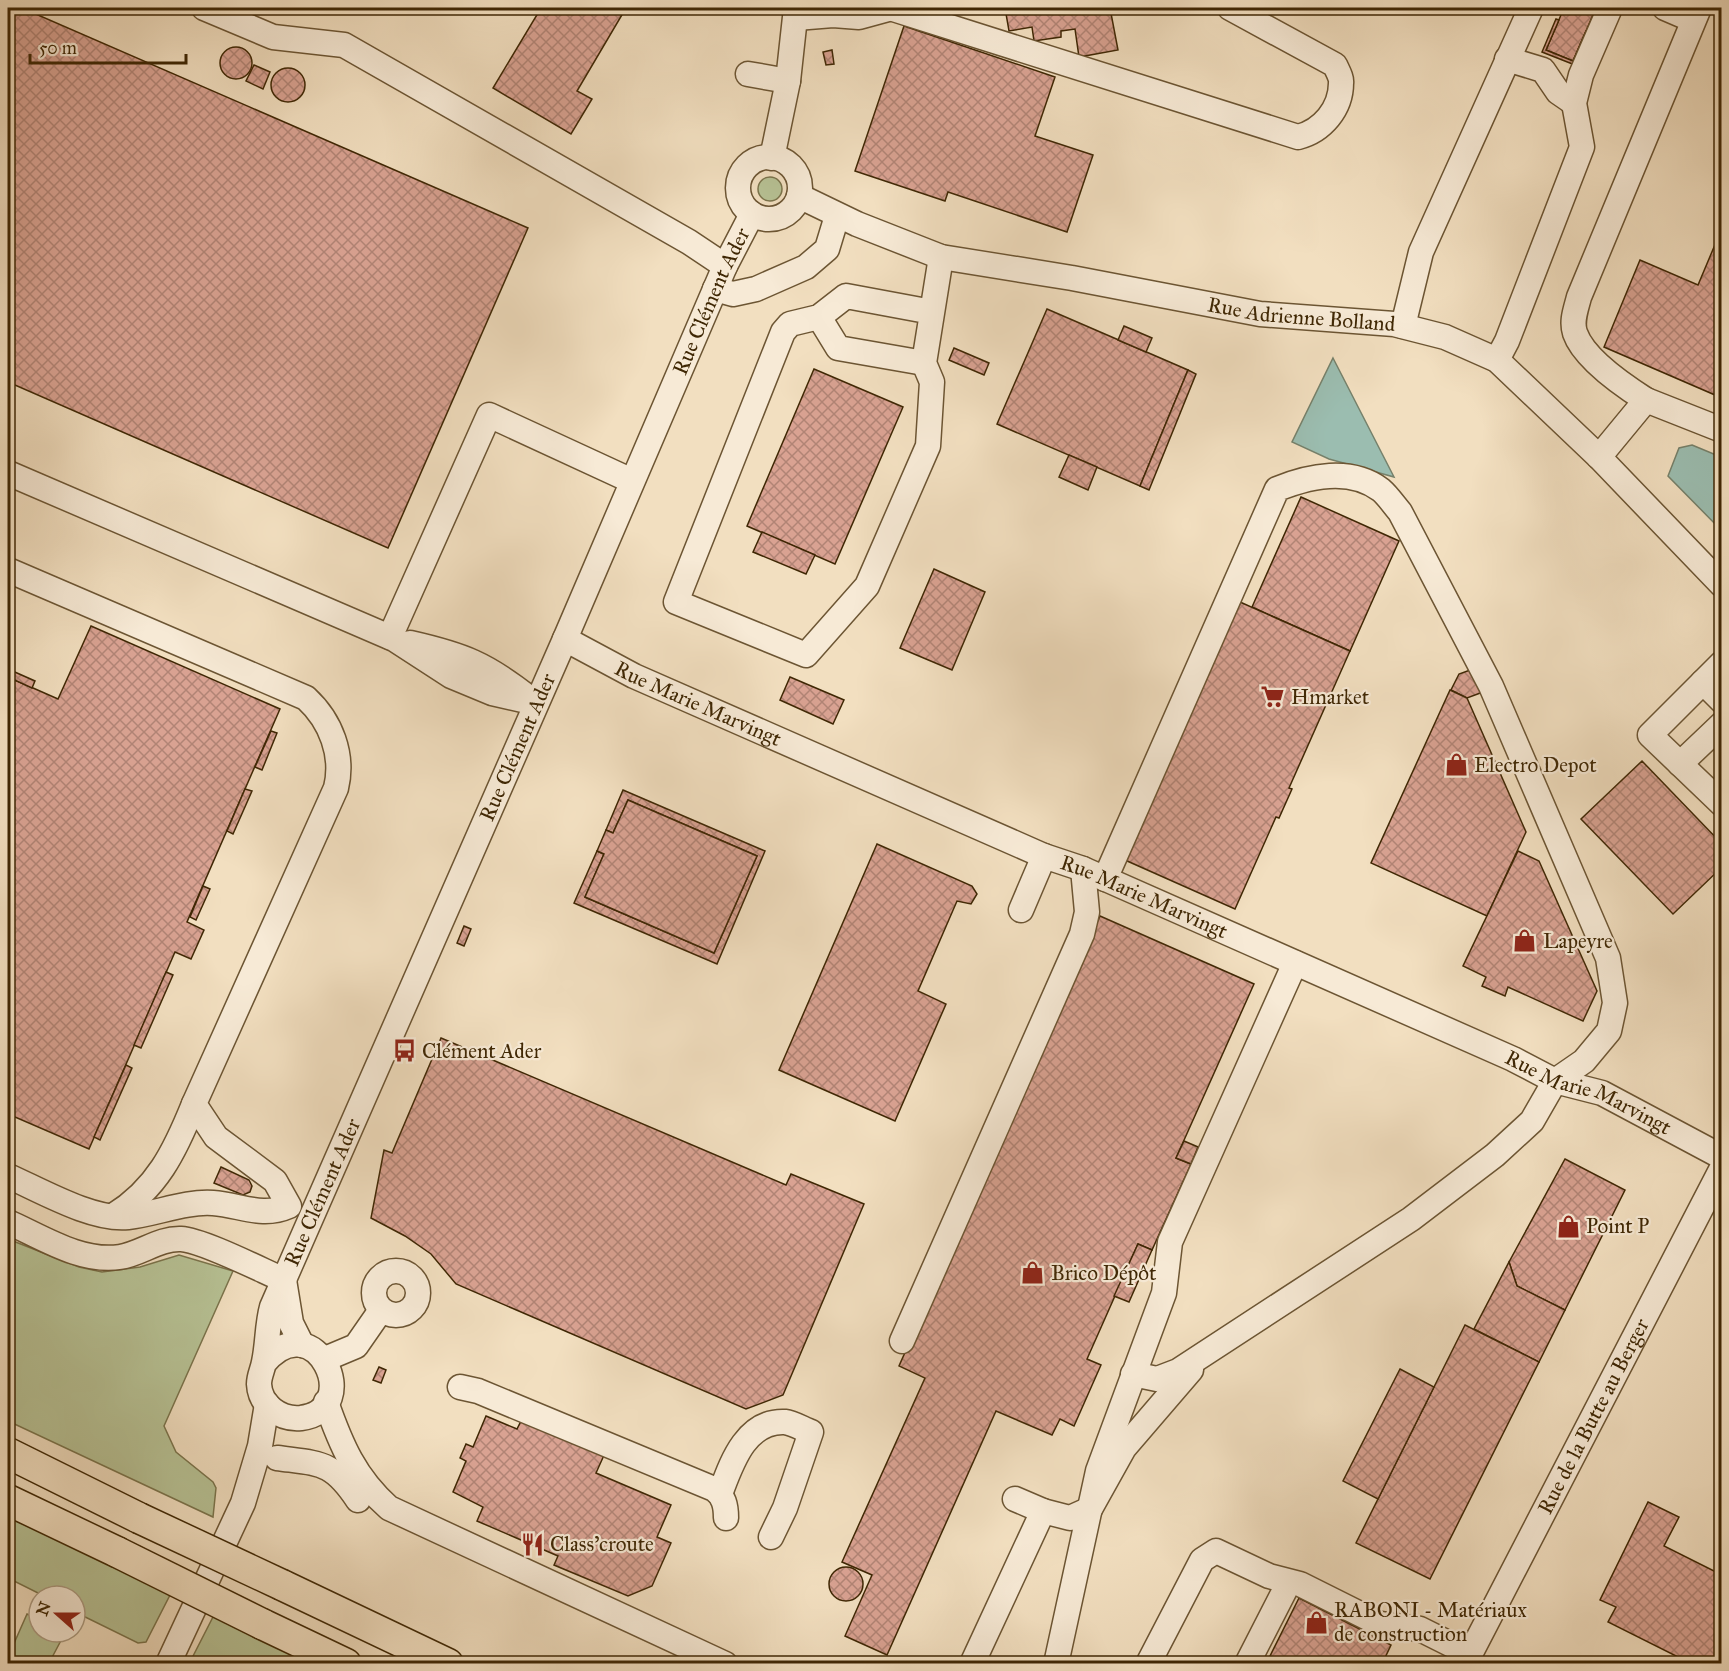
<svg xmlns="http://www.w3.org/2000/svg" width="1729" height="1671" font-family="'IM FELL Great Primer',serif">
<defs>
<pattern id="building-cross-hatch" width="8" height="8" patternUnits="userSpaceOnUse" patternTransform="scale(1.5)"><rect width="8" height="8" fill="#d9a292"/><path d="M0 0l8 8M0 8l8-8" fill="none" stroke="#b18475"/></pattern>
</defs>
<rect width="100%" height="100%" fill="#f2dfc0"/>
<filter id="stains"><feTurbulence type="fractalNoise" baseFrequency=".00333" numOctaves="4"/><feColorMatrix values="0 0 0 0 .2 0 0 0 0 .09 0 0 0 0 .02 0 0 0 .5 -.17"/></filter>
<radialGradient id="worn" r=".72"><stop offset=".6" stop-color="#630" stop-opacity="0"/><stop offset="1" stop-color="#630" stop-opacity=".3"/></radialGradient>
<g fill="#b7c295" stroke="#7b744c" stroke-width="1.5">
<circle cx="770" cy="189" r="12"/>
<polygon points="8,1239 79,1267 102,1272 140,1267 179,1255 233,1271 164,1426 176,1452 213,1482 216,1488 213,1517 8,1421"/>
<polygon points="8,1517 171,1593 146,1642 138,1643 75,1612 75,1596 44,1596 8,1578"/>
<polygon points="27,1614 39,1620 39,1632 65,1633 49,1663 8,1663 8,1657"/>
<polygon points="214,1615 316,1664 189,1664"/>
</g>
<g fill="#9bbdb0" stroke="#76816b" stroke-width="1.5">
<polygon points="1333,358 1394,477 1329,459 1292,442"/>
<polygon points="1692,445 1721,457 1721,530 1668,476 1679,448"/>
</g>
<g fill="url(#building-cross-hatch)" stroke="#3f2704" stroke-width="1.5">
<polygon points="8,8 22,8 528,228 388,548 8,382"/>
<polygon points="541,8 626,8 577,91 592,99 571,134 493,88"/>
<polygon points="1005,8 1056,8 1058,14 1072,12 1071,8 1110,8 1118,50 1079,57 1075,29 1061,31 1061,37 1034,41 1032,27 1009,31"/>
<polygon points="1564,8 1596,8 1573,61 1546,50"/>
<polygon points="1556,19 1559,20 1546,50 1573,61 1586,31 1589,32 1575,65 1542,52"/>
<polygon points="904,26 1055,77 1035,136 1093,155 1067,232 948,192 945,201 855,171"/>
<circle cx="236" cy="63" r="16"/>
<polygon points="832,50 834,64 826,65 823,52"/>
<polygon points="254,65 270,72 263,89 246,81"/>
<circle cx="288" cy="85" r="17"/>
<polygon points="1722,228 1722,398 1604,347 1640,260 1698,285"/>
<polygon points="1047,309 1188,370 1140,486 997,424"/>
<polygon points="1124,326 1152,338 1146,352 1118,340"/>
<polygon points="954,348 989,363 984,375 949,360"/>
<polygon points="814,369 903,407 835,564 747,526"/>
<polygon points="1188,370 1196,374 1149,490 1140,486"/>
<polygon points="1069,455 1097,467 1088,490 1059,477"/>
<polygon points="1301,497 1399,541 1350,651 1252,607"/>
<polygon points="762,532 815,555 806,574 753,552"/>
<polygon points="934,569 985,592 952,670 900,648"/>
<polygon points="1240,602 1350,651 1289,788 1292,789 1279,818 1276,817 1235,909 1125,860"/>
<polygon points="91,626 280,709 187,922 204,930 191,959 175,952 89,1149 8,1114 8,677 58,699"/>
<polygon points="8,669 35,681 32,688 8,677"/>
<polygon points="1473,669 1483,692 1467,698 1451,690 1459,674"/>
<polygon points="790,677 844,700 833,724 780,700"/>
<polygon points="1450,690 1467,698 1526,832 1487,916 1371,863"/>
<polygon points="271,731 277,733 262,770 255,767"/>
<polygon points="1642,761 1722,844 1722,867 1673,914 1581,819"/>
<polygon points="245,789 252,791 233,834 227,831"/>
<polygon points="623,790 765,851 717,964 574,903 597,851 604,854 585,897 714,953 757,856 628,800 613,833 606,830"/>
<polygon points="628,800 757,856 714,953 585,897 604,854 597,851 606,830 613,833"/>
<polygon points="877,844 972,886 977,894 971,904 957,901 918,991 946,1004 895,1121 779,1070"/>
<polygon points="1518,851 1539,861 1597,991 1583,1021 1508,987 1505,996 1482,986 1486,977 1463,966"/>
<polygon points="203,886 210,889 196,920 190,917"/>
<polygon points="1100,916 1254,984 1176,1158 1191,1164 1152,1250 1138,1244 1087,1359 1101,1365 1074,1426 1060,1419 1052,1435 996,1411 887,1655 845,1636 872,1575 842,1562 925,1378 899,1366"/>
<polygon points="464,926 471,929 464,946 457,943"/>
<polygon points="166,972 173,975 141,1048 134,1045"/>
<polygon points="441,1038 786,1185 791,1174 864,1204 783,1395 746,1409 456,1284 431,1254 405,1236 371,1218 384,1150 392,1153"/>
<polygon points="126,1065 132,1068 100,1140 94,1137"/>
<polygon points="1184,1141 1198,1147 1191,1164 1176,1158"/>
<polygon points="1565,1159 1625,1190 1565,1310 1517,1286 1509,1262"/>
<polygon points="221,1167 249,1180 252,1186 250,1192 243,1195 214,1183"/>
<polygon points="1138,1244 1152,1250 1129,1302 1114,1296"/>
<polygon points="1509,1262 1517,1286 1565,1310 1539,1362 1474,1329"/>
<polygon points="1465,1325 1539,1362 1430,1579 1356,1543"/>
<polygon points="379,1367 386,1370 381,1383 373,1380"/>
<polygon points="1400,1369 1434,1387 1378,1499 1343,1481"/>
<polygon points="486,1416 517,1429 523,1417 605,1453 596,1473 671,1505 657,1537 671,1543 652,1586 628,1596 554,1565 558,1556 477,1521 483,1507 453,1492 466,1461 460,1458 466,1444 473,1447"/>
<polygon points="1648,1502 1679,1517 1664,1546 1722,1575 1722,1664 1692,1664 1608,1622 1616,1607 1600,1600"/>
<circle cx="846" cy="1584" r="17"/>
<polygon points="1299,1598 1391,1645 1382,1664 1266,1664"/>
</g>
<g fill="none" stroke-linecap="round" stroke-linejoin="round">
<defs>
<g id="minor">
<polyline points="204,8 273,37 344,45 689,242 725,266"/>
<path d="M890 8 1298 137C1322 131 1341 109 1341 83 1342 78 1337 70 1335 65L1230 8"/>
<polyline points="1665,8 1693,20"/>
<polyline points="796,18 833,15 859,17 892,8"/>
<polyline points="1507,59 1543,70 1558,92 1574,103"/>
<polyline points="748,74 788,81"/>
<circle cx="769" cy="188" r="31"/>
<polyline points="772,158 788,81 796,8"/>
<path id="s1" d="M799 196 857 224 941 257 1072 278 1260 314 1394 324 1445 337 1497 360 1599 457 1722 585"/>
<polyline points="715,289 733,294 756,289 806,267 827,249 837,216"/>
<polyline points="932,312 846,296 819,317 790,324 783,332 676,602 806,655 867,586 928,446 932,382 924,363 941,257"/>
<polyline points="819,317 838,348 924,363"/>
<polyline points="1403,326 1421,252 1531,8"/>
<polyline points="1497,360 1507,341 1582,147 1574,103 1581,75 1610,8"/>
<polyline points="1646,400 1722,430"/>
<path d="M1599 457 1646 400C1624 386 1584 359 1575 333 1571 321 1576 309 1579 297L1699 8"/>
<polyline points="8,473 394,639 451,676 492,693 536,703"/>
<path d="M8 570 306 698C331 721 344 755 336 788L194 1104 216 1137 275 1181 289 1206C262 1218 241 1205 213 1203 185 1201 156 1214 128 1217 93 1221 40 1190 8 1176"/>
<polyline points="390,637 489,415 632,481"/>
<path id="s2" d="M565 639 634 676 1044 856 1083 869 1513 1059 1555 1081 1602 1093 1722 1157"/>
<path d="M410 643C463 655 486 664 529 698"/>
<polyline points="1722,663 1650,735 1722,804"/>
<polyline points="1703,682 1722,701"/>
<polyline points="1680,764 1722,724"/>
<path d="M1105 879 1277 489C1309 476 1351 467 1381 490 1388 496 1394 505 1400 512L1491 686 1608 958 1615 1003 1609 1031 1584 1061 1555 1081 1532 1121 1495 1155 1411 1219 1178 1371 1157 1379 1133 1374"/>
<polyline points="1021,910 1044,856"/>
<path d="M113 1216C157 1189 175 1151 194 1104"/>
<path d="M8 1222C42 1237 81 1263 120 1257 141 1254 159 1238 181 1239 202 1240 261 1270 284 1280"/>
<circle cx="396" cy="1293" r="22"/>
<polyline points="284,1280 291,1323 302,1345"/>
<polyline points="902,1341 1082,934 1087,912 1083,869"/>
<polyline points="325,1359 356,1346 381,1310"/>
<path id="s3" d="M264 1363C315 1302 366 1410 301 1418 280 1420 260 1405 259 1384 259 1376 263 1369 264 1362 268 1344 267 1325 272 1307L565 639 725 266 752 214"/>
<path d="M460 1387 478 1391 714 1489C724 1496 726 1506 726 1518"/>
<path d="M326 1402C341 1445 355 1478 389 1508L725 1664"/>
<path d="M277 1458C321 1464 332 1461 358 1500"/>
<path d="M720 1494C731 1465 745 1420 785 1422 793 1423 803 1429 811 1432L785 1508 771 1537"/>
<polyline points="1015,1499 1043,1511"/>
<polyline points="168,1664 243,1503 260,1446 267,1404"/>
<polyline points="972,1664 1043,1511 1070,1518 1090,1509 1124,1448 1191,1370"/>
<polyline points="1056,1664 1098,1471 1164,1293 1170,1242 1295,963"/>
<polyline points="1148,1664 1202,1560 1216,1551 1269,1576 1300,1584 1380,1624 1420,1629 1470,1654"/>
<polyline points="1247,1664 1289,1582"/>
<path id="s4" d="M1465 1664 1722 1168"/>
</g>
<g id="major">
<polyline points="8,1453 139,1518"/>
<polyline points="8,1500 117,1552"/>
<polyline points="282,1585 448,1664"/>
<polyline points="262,1624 346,1664"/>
</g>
</defs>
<use href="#minor" stroke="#6c5533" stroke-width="27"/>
<use href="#major" stroke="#3f2704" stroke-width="33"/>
<use href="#minor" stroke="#f7ead6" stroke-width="24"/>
<use href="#major" stroke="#f2dfc0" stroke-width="30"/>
<defs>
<g id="major-bridge">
<polyline points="139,1518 282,1585"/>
<polyline points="117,1552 262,1624"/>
</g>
</defs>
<use href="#major-bridge" stroke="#3f2704" stroke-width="33" stroke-linecap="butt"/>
<use href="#major-bridge" stroke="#f2dfc0" stroke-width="30"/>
</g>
<defs>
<symbol id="supermarket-bare" viewBox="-9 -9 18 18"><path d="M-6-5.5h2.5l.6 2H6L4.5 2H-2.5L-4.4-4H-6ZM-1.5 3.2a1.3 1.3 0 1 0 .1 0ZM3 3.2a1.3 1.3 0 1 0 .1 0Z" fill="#8f2418" stroke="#f7ead6" stroke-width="2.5" paint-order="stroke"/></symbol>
<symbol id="shop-bare" viewBox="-9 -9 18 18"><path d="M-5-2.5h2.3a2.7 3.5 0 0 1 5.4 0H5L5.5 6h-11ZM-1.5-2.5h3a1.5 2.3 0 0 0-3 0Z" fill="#8f2418" stroke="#f7ead6" stroke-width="2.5" paint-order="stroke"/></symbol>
<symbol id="bus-bare" viewBox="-9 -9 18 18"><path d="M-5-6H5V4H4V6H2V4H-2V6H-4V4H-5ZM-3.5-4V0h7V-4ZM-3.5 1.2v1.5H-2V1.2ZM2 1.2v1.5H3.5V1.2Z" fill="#8f2418" stroke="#f7ead6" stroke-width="2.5" paint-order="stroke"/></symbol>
<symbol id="restaurant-bare" viewBox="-9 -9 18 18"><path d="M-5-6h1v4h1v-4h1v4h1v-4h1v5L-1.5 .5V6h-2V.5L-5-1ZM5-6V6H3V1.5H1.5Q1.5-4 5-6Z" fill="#8f2418" stroke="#f7ead6" stroke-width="2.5" paint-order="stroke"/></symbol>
</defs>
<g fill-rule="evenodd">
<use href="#supermarket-bare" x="1256" y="680" width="33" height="33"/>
<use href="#shop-bare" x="1440" y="748" width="33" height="33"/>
<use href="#shop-bare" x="1508" y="924" width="33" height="33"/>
<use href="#bus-bare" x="388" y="1034" width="33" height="33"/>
<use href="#shop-bare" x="1552" y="1210" width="33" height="33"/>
<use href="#shop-bare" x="1016" y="1256" width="33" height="33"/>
<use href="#restaurant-bare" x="516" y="1528" width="33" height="33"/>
<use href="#shop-bare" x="1300" y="1606" width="33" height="33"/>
</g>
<g text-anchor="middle" stroke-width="4.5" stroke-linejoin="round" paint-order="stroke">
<g font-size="21" fill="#3f2704" stroke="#f7ead6">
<text dy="7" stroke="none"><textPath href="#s3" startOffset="1383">Rue Clément Ader</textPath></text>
<text dy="7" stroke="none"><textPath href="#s1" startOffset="520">Rue Adrienne Bolland</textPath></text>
<text dy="7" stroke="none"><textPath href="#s2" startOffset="148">Rue Marie Marvingt</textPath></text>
<text dy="7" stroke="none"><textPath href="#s3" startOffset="897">Rue Clément Ader</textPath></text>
<text dy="7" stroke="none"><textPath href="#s2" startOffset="634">Rue Marie Marvingt</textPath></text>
<text dy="7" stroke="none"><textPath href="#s2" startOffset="1120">Rue Marie Marvingt</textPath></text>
<text dy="7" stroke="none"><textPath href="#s3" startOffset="411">Rue Clément Ader</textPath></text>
<text dy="7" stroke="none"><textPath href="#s4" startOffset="279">Rue de la Butte au Berger</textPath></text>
</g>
<g font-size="21" fill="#3f2704" stroke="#f7ead6" text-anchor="start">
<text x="1291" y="704">Hmarket</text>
<text x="1474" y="772">Electro Depot</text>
<text x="1543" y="948">Lapeyre</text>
<text x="422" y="1058">Clément Ader</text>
<text x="1586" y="1233">Point P</text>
<text x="1051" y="1280">Brico Dépôt</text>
<text x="550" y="1551">Class'croute</text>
<text x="1334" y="1617">RABONI - Matériaux<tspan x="1334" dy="24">de construction</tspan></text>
</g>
</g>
<rect width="1729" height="1671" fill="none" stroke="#f2dfc0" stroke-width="30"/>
<rect x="9" y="9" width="1711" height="1653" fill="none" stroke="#3f2704" stroke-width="3"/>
<rect x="15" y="15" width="1699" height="1641" fill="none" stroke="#3f2704" stroke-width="1.5"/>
<g transform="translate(57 1614) rotate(291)"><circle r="28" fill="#f7ead6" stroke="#ad9c82" stroke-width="1.5"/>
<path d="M0-4.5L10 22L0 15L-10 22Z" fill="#8f2418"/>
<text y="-9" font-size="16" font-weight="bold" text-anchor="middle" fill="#3f2704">N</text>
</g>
<path d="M30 54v9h156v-9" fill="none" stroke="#3f2704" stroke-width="3"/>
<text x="39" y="54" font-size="18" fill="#3f2704" stroke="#f7ead6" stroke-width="4.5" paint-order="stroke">50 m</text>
<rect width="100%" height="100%" filter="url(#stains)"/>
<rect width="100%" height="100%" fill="url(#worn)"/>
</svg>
